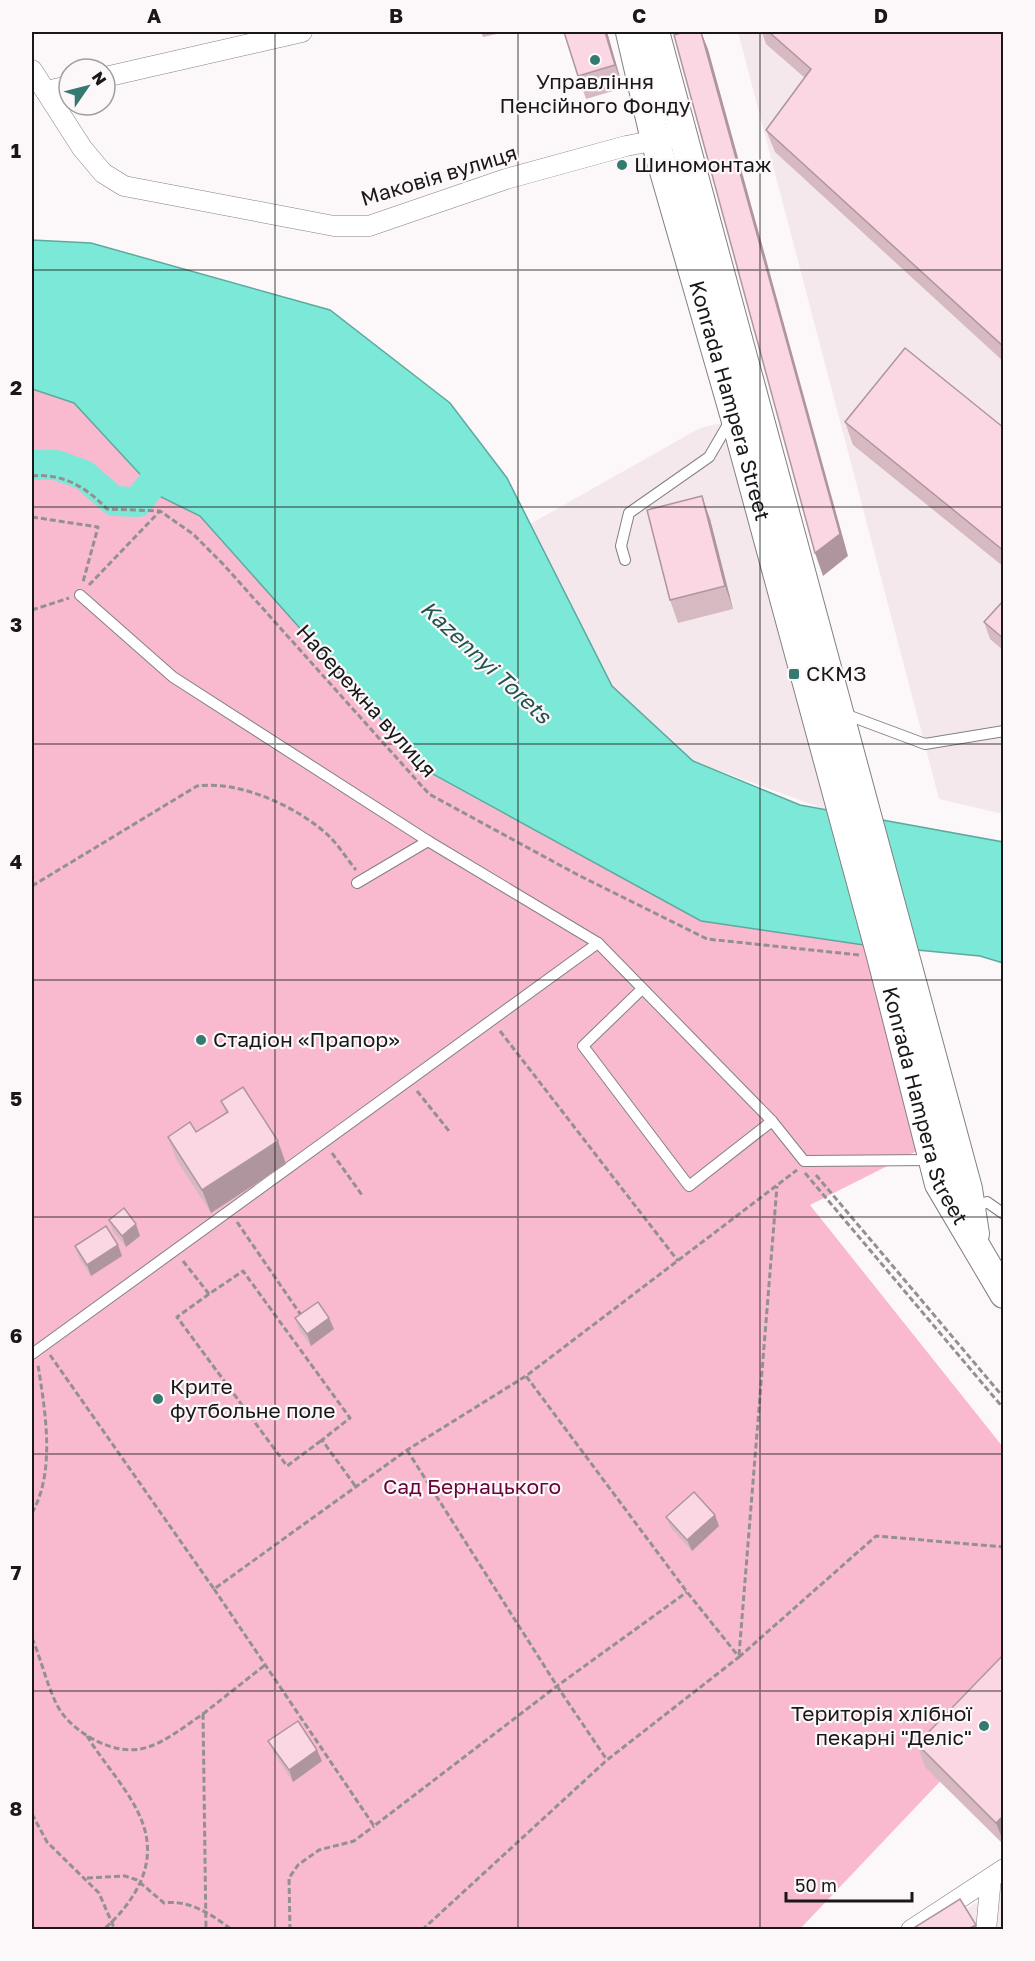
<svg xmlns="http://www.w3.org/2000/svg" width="1035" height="1961" font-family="'Golos Text',sans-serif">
<rect width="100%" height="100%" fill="#fcf8f9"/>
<g fill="#f5e8ec">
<polygon points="738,32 1003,32 1003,814 939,799"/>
<polygon points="722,423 827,810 693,761 612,686 530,524 700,428"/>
<polygon points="1003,1887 1003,1929 932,1929"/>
</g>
<polygon fill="#f9bacf" points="32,389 74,403 161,497 200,515 427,772 701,921 864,945 917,1151 810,1205 1003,1447 1004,1709 969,1751 800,1929 32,1929"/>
<polygon fill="#7ce8d7" stroke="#5ea99e" stroke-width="1.5" points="32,240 91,243 330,310 450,403 507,478 612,686 693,761 800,805 1003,842 1003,963 980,956 864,945 701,921 427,771 200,516 161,497 74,403 32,389"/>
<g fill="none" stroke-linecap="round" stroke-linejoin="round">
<polyline stroke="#7ce8d7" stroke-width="30" points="32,465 56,465 84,475 114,501 138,502 175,453"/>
<defs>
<g id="service">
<polyline points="625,560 621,546 629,513 709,457 730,421"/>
<polyline points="80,595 173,677 428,841"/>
<polyline points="842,713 925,744 1004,731"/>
<polyline points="357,883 428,841 598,943 772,1121 804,1161 931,1160"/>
<polyline points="642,989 583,1046 689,1186 772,1121"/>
<polyline points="973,1209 987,1202 1004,1214"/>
<polyline points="32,1354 598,943"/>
</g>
<g id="minor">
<polyline points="32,70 82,148 103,173 124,186 334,226 369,226 506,179 626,146 668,138"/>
<polyline points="105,77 302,32"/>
<polyline points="46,91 69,86"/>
<polyline points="911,1930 1004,1869"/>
<polyline points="986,1930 991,1878"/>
</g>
<g id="secondary">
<path id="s1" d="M630 32 655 140 734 414 881 956 939 1184 1004 1294"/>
<polyline points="655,32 968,1189 975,1234"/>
</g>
</defs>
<use href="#service" stroke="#838081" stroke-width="12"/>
<use href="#minor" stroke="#838081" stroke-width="21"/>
<use href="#secondary" stroke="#838081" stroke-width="30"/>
<g stroke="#939091" stroke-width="3" stroke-dasharray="6 3" stroke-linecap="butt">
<path d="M32 476C63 473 86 487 107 509L160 511 193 534 223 564 429 794 578 875 707 939 859 955"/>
<polyline points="32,517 98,527 83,582"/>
<polyline points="89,585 160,511"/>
<polyline points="32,610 69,598"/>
<path d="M32 886 197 786C239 780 299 807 330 837 339 846 347 859 356 870"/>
<polyline points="500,1031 678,1261"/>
<polyline points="417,1091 449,1131"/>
<polyline points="332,1153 362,1195"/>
<polyline points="805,1173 1004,1409"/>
<polyline points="816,1175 1004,1398"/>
<polyline points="237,1222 303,1318"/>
<polyline points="183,1261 209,1294 243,1271 350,1418 322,1440 356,1487"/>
<polyline points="209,1294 177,1317 287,1466 322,1440"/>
<polyline points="50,1355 214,1589 407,1450 526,1376 797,1170"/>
<polyline points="407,1450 557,1686 607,1760"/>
<path d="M32 1513C56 1471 45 1410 38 1365"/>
<polyline points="214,1589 374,1826 557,1686 687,1592"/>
<path d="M32 1638C41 1659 46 1682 56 1703 63 1718 77 1730 91 1738 140 1765 163 1741 203 1714L206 1930"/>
<polyline points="739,1655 777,1186"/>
<polyline points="739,1657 876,1536 1004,1547"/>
<polyline points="203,1714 265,1665"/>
<path d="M87 1736C117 1785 169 1826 138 1887 129 1904 118 1917 103 1930"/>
<polyline points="32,1814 47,1842 99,1893 115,1930"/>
<path d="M87 1878 125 1876 137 1880 164 1903C188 1899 213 1915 232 1930"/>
<polyline points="290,1930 289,1878 298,1865 319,1850 354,1841 374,1826"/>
<polyline points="422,1930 607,1760 739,1657 687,1592 526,1376"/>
</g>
<use href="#service" stroke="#fff" stroke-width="10"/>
<use href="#minor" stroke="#fff" stroke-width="20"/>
<use href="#secondary" stroke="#fff" stroke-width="28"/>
</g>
<g fill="#d7b9c2">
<polygon points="481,32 506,32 483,37"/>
<polygon points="607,32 623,88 586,99 578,76"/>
<polygon points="762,32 1004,32 1004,362 775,152 766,130 805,78 766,44"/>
<polygon points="845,422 1004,428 1004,567 853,445"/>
<polygon points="710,519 733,609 678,623 670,600"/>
<polygon points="1004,600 1004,651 990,639 984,622"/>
<polygon points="221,1101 278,1141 286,1164 211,1213 176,1159 168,1137 196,1132 226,1113"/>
<polygon points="109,1220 140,1236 126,1247 113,1232"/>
<polygon points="118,1245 122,1256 91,1276 79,1258 75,1246"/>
<polygon points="295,1318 329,1318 334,1329 311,1346 299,1330"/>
<polygon points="715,1515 719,1526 692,1551 671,1528 666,1517"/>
<polygon points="1004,1654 1004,1845 925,1767 917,1744"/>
<polygon points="268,1741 317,1750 322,1761 293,1782 273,1752"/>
</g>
<g fill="#af969e">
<polygon points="605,32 607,32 623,88 615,65"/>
<polygon points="701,32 708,49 848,556 823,576 815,553"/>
<polygon points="702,496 710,519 733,609 725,586"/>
<polygon points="278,1141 286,1164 211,1213 202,1190"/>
<polygon points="136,1224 140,1236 126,1247 122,1236"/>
<polygon points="118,1245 122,1256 91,1276 87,1265"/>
<polygon points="329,1318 334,1329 311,1346 307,1334"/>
<polygon points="715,1515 719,1526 692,1551 687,1540"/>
<polygon points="317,1750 322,1761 293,1782 289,1770"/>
<polygon points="1004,1815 1004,1843 996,1823"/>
<polygon points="976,1925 977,1929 968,1929"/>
</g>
<g fill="#fad7e2" stroke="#af969e" stroke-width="1.5">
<polygon points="564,32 605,32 615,65 578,76"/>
<polygon points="684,32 701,32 840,534 815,553 674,35"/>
<polygon points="769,32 1004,32 1004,347 766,130 811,69"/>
<polygon points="905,348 1004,428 1004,551 845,422"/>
<polygon points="702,496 725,586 670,600 647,510"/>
<polygon points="1004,600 1004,639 984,622"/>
<polygon points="243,1087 278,1141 202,1190 168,1137 190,1122 196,1132 228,1112 221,1101"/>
<polygon points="124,1208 136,1224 122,1236 109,1220"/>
<polygon points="106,1226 118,1245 87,1265 75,1246"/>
<polygon points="318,1302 329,1318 307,1334 295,1318"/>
<polygon points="694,1492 715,1515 687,1540 666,1517"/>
<polygon points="1004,1654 1004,1815 996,1823 917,1744"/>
<polygon points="298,1721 317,1750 289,1770 268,1741"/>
<polygon points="960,1899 976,1925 968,1929 912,1929"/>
</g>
<path fill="none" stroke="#191718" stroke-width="1.5" stroke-opacity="0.55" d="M275 32V1930M518 32V1930M760 32V1930M32 270H1004M32 507H1004M32 744H1004M32 980H1004M32 1217H1004M32 1454H1004M32 1691H1004"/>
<g fill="#357a70" stroke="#fcf8f9" stroke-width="2">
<circle cx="595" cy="60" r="6"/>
<circle cx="622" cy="165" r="6"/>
<rect x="788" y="668" width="12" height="12" rx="3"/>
<circle cx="201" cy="1040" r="6"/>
<circle cx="158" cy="1399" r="6"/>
<circle cx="984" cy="1726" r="6"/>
</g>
<g text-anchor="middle" stroke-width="4.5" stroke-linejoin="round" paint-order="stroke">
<g font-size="21" fill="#191718" stroke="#fcf8f9" text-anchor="start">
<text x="595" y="89" text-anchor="middle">Управління<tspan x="595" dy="24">Пенсійного Фонду</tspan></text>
<text x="634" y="172">Шиномонтаж</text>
<text x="806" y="681">СКМЗ</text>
<text x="213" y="1047">Стадіон «Прапор»</text>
<text x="170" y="1394">Крите<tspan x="170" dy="24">футбольне поле</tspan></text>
<text x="972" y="1721" text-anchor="end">Територія хлібної<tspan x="972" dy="24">пекарні "Деліс"</tspan></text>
</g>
<g font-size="21" fill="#191718" stroke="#fcf8f9">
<text transform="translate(439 176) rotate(-17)" y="7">Маковія вулиця</text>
<text dy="7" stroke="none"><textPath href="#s1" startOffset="382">Konrada Hampera Street</textPath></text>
<text transform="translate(366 701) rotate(48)" y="7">Набережна вулиця</text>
<text dy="7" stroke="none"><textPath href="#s1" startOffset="1114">Konrada Hampera Street</textPath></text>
</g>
<g font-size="21" fill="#670438" stroke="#fcf8f9">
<text x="472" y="1494">Сад Бернацького</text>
</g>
<g font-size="22" font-style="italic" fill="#23534c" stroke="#fcf8f9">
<text transform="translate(486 662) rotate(43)" y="8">Kazennyi Torets</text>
</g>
</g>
<rect width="1035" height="1961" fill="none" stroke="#fcf8f9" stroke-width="66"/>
<g transform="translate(87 87) rotate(55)"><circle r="28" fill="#fcf8f9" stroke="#a19e9f" stroke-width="1.5"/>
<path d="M0-4.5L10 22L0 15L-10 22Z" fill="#357a70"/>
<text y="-9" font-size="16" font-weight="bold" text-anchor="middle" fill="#191718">N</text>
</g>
<path d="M786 1892v9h126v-9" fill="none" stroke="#191718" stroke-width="3"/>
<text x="795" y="1892" font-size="18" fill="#191718" stroke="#fcf8f9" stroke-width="4.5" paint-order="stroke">50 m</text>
<rect x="33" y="33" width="969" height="1895" fill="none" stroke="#191718" stroke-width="2"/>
<g font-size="20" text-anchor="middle" font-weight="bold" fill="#191718">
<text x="154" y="23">A</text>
<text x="396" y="23">B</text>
<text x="639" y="23">C</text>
<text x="881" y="23">D</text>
<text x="16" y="158">1</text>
<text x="16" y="395">2</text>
<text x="16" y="632">3</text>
<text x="16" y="869">4</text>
<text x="16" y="1106">5</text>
<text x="16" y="1343">6</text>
<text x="16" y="1580">7</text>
<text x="16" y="1816">8</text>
</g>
</svg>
